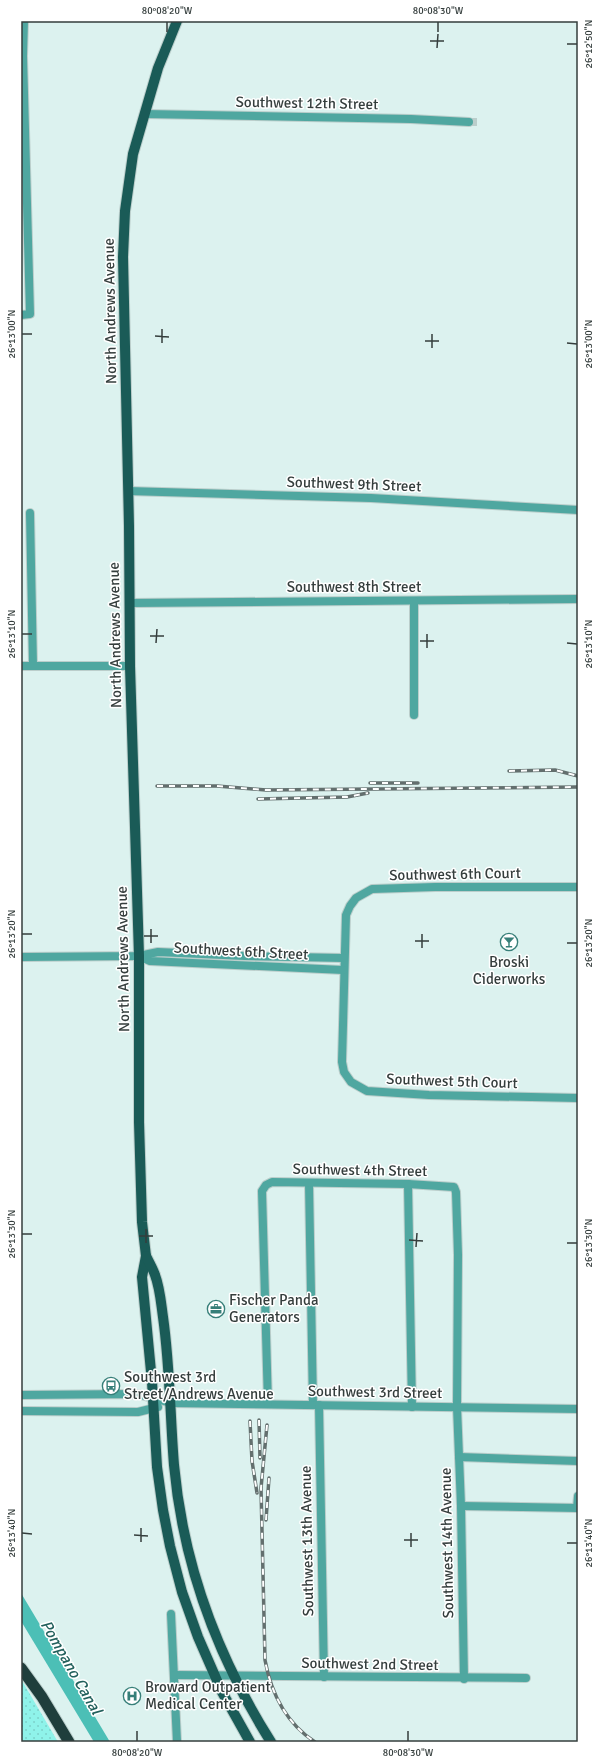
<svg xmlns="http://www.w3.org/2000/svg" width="599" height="1763" font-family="Signika,sans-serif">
<defs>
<pattern id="grass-dots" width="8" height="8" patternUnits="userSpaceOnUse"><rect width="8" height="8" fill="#8ff3ea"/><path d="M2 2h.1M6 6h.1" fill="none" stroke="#7cd1ca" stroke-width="1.8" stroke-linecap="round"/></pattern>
</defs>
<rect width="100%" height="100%" fill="#dcf2ef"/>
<polygon fill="url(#grass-dots)" points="21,1679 58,1742 21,1742"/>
<polygon fill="#4cbfb6" points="21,1593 110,1742 94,1742 21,1621"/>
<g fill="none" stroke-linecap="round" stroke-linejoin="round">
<polyline stroke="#bbcecb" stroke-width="8" stroke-dasharray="8 4" stroke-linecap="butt" points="469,122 480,122"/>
<defs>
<g id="minor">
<polyline points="144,114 411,119 469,122"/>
<polyline points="21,315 30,314 23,56 24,21"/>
<polyline points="128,491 371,498 578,510"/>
<polyline points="30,513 33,666"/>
<polyline points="130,603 578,599"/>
<polyline points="21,666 130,666"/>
<polyline points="414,715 414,601"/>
<polyline points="578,887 435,887 372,889 356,898 350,906 346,915 342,1062 344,1072 351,1082 367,1091 429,1095 578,1098"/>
<polyline points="139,956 150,961 343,970"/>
<polyline points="21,957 139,956 158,952 245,956 344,958"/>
<polyline points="309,1183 313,1405"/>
<polyline points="408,1184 412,1407"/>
<polyline points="21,1395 137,1394 171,1403 578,1409"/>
<polyline points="268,1404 262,1191 266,1185 272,1182 408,1184 454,1187 456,1192 458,1255 457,1407 461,1506 464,1679"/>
<polyline points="319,1405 324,1677"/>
<polyline points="21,1411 138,1412 158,1407"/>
<polyline points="459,1457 578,1461"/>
<polyline points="461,1506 578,1508"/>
<polyline points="577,1508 578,1496"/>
<polyline points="171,1614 177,1742"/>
<polyline points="174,1675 526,1678"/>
</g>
<g id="major">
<polyline points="177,21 158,68 133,154 125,211 123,257 129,526 130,666 139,956 139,1122 142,1222 146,1256 142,1277 152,1382 157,1467 163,1510 170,1546 182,1592 198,1637 222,1692 250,1742"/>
<path d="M146 1256C149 1262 153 1269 155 1275 160 1288 161 1303 163 1317 170 1366 170 1415 174 1465 183 1564 218 1658 271 1742"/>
</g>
<polyline id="highway" points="21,1668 42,1697 69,1742"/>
</defs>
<use href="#minor" stroke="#bbcecb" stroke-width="10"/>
<use href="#major" stroke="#bbcecb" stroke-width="12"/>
<use href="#highway" stroke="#bbcecb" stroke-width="13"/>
<use href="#minor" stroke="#4fa7a0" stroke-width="8"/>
<use href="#major" stroke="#1a5b57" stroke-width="10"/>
<use href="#highway" stroke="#1f3e3c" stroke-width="11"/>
<defs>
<g id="rail">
<polyline points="509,771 555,770 578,776"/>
<polyline points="370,783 418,783"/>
<polyline points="157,786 217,786 266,790 578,787"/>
<polyline points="258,799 347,797 368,793"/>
<polyline points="259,1420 260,1458"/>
<polyline points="250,1421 252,1461 257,1493"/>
<path d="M267 1425 261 1488 265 1660C271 1693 286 1723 315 1742"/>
<polyline points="266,1520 269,1478"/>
</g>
</defs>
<use href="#rail" stroke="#636f6e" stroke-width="3.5"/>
<use href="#rail" stroke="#fff" stroke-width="2" stroke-dasharray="6" stroke-linecap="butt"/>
</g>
<path fill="none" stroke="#353e3d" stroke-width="1.5" d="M167 32V22M438 32V22M430 41H444M567 44H577M437 48 438 34M22 334H32M155 336 169 337M425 341H439M162 343V329M567 343 577 344M432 348V334M22 634H32M150 636H164M420 641H434M156 643 157 629M567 643 577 644M427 648V634M22 934H32M144 936H158M415 941H429M151 943V929M567 943H577M422 948V934M22 1234H32M139 1236H153M409 1240 423 1241M146 1243V1229M567 1243H577M416 1247 417 1233M22 1533 32 1534M134 1535 148 1536M404 1540H418M141 1542V1528M567 1543H577M411 1547V1533M137 1741V1731M408 1741V1731"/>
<defs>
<symbol id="bar-ring" viewBox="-11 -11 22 22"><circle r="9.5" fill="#fff" stroke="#377f79" stroke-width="1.5"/><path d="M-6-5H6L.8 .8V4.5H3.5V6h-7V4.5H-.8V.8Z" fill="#377f79"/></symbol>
<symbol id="office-ring" viewBox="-11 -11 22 22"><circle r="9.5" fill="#fff" stroke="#377f79" stroke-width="1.5"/><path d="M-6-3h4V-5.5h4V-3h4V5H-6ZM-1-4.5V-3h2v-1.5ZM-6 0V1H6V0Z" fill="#377f79"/></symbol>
<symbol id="bus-ring" viewBox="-11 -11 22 22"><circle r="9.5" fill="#fff" stroke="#377f79" stroke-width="1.5"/><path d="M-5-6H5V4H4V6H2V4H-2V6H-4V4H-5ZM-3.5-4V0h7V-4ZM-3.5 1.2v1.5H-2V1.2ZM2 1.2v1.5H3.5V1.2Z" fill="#377f79"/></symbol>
<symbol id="hospital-ring" viewBox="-11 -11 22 22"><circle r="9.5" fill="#fff" stroke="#377f79" stroke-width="1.5"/><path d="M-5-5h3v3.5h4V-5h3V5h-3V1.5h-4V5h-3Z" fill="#377f79"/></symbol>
</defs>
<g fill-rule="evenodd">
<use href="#bar-ring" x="499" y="932" width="20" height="20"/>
<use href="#office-ring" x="206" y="1299" width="20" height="20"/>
<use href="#bus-ring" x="101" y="1376" width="20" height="20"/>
<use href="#hospital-ring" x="122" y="1686" width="20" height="20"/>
</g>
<g text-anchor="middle" stroke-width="3" stroke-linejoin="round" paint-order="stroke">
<g font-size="15" fill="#353e3d" stroke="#fff">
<text transform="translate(307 103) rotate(1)" y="5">Southwest 12th Street</text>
<text transform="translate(110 311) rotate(-91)" y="5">North Andrews Avenue</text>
<text transform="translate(354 484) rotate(2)" y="5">Southwest 9th Street</text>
<text x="354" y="592">Southwest 8th Street</text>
<text transform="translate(115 635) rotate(-91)" y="5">North Andrews Avenue</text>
<text transform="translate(455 874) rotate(-1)" y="5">Southwest 6th Court</text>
<text transform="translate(241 951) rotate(3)" y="5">Southwest 6th Street</text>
<text transform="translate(123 959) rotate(-91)" y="5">North Andrews Avenue</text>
<text transform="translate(452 1081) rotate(2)" y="5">Southwest 5th Court</text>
<text transform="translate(360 1170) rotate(1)" y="5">Southwest 4th Street</text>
<text transform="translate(375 1392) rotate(1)" y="5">Southwest 3rd Street</text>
<text transform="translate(307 1541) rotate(-91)" y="5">Southwest 13th Avenue</text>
<text transform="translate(447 1543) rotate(-91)" y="5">Southwest 14th Avenue</text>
<text transform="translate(370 1664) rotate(1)" y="5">Southwest 2nd Street</text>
</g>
<g font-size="15" fill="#353e3d" stroke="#fff" text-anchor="start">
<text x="509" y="967" text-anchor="middle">Broski<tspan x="509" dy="17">Ciderworks</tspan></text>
<text x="229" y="1305">Fischer Panda<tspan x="229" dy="17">Generators</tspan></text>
<text x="124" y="1382">Southwest 3rd<tspan x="124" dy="17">Street/Andrews Avenue</tspan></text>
<text x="145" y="1692">Broward Outpatient<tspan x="145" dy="17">Medical Center</tspan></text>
</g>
<g font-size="16" font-style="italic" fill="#22605c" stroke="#fff">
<text transform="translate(72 1667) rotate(60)" y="6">Pompano Canal</text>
</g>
</g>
<rect width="599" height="1763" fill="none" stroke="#ffffff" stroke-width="44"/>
<rect x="22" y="22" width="555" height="1719" fill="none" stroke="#353e3d" stroke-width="1.5"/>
<g font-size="10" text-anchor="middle" fill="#353e3d">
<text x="167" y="14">80°08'20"W</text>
<text x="438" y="14">80°08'30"W</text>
<text transform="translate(588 44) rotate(-90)" y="4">26°12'50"N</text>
<text transform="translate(11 334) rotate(-90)" y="4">26°13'00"N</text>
<text transform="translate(588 344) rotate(-90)" y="4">26°13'00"N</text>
<text transform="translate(11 634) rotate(-90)" y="4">26°13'10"N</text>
<text transform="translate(588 644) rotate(-90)" y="4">26°13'10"N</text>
<text transform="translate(11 934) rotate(-90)" y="4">26°13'20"N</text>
<text transform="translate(588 943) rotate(-90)" y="4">26°13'20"N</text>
<text transform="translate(11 1234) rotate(-90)" y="4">26°13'30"N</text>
<text transform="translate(588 1243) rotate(-90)" y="4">26°13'30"N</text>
<text transform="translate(11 1533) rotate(-90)" y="4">26°13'40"N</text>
<text transform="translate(588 1543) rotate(-90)" y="4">26°13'40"N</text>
<text x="137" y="1756">80°08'20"W</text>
<text x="408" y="1756">80°08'30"W</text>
</g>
</svg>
